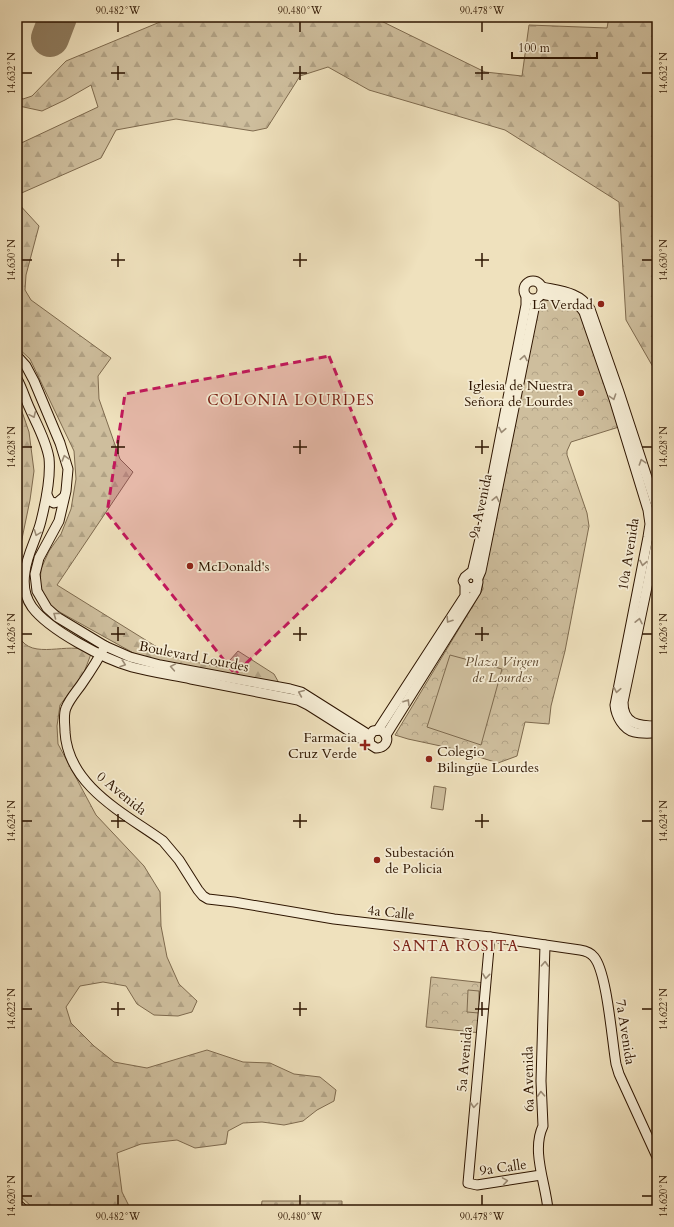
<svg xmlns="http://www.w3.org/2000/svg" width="674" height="1227" font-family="Cardo,serif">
<defs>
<pattern id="forest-firs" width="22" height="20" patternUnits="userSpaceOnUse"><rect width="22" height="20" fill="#cebe9d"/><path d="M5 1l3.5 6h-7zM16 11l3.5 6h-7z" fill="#b1a285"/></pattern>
<pattern id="cemetery-stones" width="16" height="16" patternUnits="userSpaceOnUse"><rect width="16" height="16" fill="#cebe9d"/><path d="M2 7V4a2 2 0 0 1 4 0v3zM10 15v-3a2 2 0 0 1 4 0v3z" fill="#b1a285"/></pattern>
<pattern id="park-crowns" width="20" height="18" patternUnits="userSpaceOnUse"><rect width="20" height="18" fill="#cebe9d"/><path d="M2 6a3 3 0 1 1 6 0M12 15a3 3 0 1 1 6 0" fill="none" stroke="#b1a285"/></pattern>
</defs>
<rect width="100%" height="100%" fill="#efe1bd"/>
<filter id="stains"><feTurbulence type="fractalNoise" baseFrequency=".005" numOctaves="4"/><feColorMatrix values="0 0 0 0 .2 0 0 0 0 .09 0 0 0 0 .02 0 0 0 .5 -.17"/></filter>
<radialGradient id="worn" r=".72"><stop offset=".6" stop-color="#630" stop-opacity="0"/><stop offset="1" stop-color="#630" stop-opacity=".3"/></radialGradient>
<g fill="url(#forest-firs)" stroke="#7e6a4e">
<polygon points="172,17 373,17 485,72 522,76 529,25 607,28 609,17 657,17 657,369 653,367 626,320 619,202 505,130 369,90 328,67 300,76 267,128 253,131 176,119 116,130 101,158 17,195 17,145 98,107 91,85 65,100 42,111 19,106 17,95 23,99 32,96 66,61"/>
<polygon points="17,202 39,226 26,275 25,290 31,300 111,358 98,376 99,399 120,459 133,472 57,585 173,657 223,668 238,651 274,674 279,683 146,660 56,610 46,600 40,585 41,569 49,551 61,534 71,509 76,479 74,451 30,359 17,347"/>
<polygon points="17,397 29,432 34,471 30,500 17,563"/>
<path d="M17 633C18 635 20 639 22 641 37 660 76 639 91 654L83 675 60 705 57 726 58 744 96 815 144 866 160 892 161 926 167 957 179 984 197 1001 192 1012 178 1016 154 1015 137 1004 126 986 103 982 80 986 66 1007 71 1023 94 1046 114 1062 147 1068 207 1050 243 1062 270 1063 294 1074 320 1077 336 1090 334 1101 317 1110 303 1121 284 1125 262 1122 243 1123 228 1131 226 1144 195 1148 177 1140 141 1144 117 1153 122 1192 131 1210H35L17 1193Z"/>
</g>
<polygon fill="url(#cemetery-stones)" stroke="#7e6a4e" points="262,1201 342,1201 342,1210 261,1210"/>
<g fill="url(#park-crowns)" stroke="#7e6a4e">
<polygon points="558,298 580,307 622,426 571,442 567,451 567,455 587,513 589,526 565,651 551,706 549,724 525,722 517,756 498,763 450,748 408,739 395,735 483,589 481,579 534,307 543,300"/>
<polygon points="431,977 485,983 481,1033 426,1027"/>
</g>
<g fill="#cebe9d" stroke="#7e6a4e">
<polygon points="450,655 502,669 481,745 427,727"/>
<polygon points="434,786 446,788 443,810 431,808"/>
<polygon points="468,990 479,991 479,1013 467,1012"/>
</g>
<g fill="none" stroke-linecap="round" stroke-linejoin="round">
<polyline stroke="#8e7b5e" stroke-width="38" points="50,38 58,17"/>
<defs>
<g id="secondary">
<circle cx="533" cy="290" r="9"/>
<path d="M542 287C560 291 580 292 590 309L619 392 656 505 657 513"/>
<path d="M542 294C556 298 576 298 584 312L614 399 648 510 650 524 648 537 615 705C616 716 623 729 634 732 641 734 650 733 657 733"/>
<polyline points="17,356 26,366 34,381 60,443 68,469 66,491 59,521 39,558 35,574 37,591 47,608 57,617 105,646 130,657 160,665 290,689 301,692 369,735"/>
<path d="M17 379C22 388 25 398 29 407 36 423 46 440 49 458 51 478 46 501 41 521 37 538 27 554 25 572 23 584 25 597 32 607 49 630 104 659 132 667 151 672 171 675 191 679 226 686 262 693 298 700L308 705 376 748C388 748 391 735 380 730L373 731 369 737 370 744"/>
<polyline points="47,495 50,501 54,503 58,502 64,497"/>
<path d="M657 539 623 702C623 724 638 726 657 726"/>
<polyline points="472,573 483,526 526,305 526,296"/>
<polyline points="478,578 481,571 536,299"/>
<path d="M105 646C98 660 90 672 81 685 76 692 69 700 66 708 63 715 65 724 65 732 68 786 124 813 163 841L179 860 198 890 203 896 208 899 234 902 334 919 490 937 580 950C586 951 591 953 594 957 607 972 612 1041 616 1064L619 1074 657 1157"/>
<polyline points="378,730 465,596 465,586"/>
<polyline points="386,735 476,591 478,582 477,576 470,573 465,577 463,581 467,587 474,588 477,584"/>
<polyline points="490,937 468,1183 477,1185 541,1175"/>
<path d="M545 945 541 1081 543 1126C531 1151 546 1184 548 1210"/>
<polyline points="17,1204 24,1210"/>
</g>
</defs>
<use href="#secondary" stroke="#2e1500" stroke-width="11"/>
<use href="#secondary" stroke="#f5ecd4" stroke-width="9"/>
</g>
<defs><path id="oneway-chevron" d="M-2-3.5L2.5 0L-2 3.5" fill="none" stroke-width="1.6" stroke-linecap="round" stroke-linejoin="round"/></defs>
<g stroke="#9b8b75">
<use href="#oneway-chevron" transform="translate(524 358) rotate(-79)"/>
<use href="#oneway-chevron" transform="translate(613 397) rotate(72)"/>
<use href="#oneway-chevron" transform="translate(33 415) rotate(66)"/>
<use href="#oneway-chevron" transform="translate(502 430) rotate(101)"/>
<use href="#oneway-chevron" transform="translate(65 458) rotate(-106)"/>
<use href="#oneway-chevron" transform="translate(642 462) rotate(-108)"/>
<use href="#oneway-chevron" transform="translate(496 499) rotate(-78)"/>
<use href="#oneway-chevron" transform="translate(37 533) rotate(111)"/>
<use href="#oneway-chevron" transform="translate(643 563) rotate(101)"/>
<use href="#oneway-chevron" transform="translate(56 615) rotate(-144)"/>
<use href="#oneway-chevron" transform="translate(449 620) rotate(123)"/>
<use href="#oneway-chevron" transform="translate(639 621) rotate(-78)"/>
<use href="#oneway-chevron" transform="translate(123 664) rotate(19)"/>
<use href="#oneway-chevron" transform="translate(173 667) rotate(-170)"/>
<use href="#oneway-chevron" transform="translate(617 690) rotate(101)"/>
<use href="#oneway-chevron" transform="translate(301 693) rotate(-157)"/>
<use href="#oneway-chevron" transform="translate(407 702) rotate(-58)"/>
<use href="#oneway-chevron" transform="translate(545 964) rotate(-87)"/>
<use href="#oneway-chevron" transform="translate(486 976) rotate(96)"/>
<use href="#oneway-chevron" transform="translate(541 1094) rotate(-93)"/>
<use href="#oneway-chevron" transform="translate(474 1105) rotate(95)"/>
<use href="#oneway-chevron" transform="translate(505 1181) rotate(-9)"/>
</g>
<path fill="#c2185b" fill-opacity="0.2" stroke="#c2185b" stroke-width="3" stroke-dasharray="8 5" stroke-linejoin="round" d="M329 356 396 520 235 674 107 513 125 394Z"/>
<path fill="none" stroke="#2e1500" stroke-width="1.5" d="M118 22V32M300 22V32M482 22V32M118 66V80M300 66V80M482 66V80M22 73H32M111 73H125M293 73H307M475 73H489M642 73H652M118 253V267M300 253V267M482 253V267M22 260H32M111 260H125M293 260H307M475 260H489M642 260H652M118 440V454M300 440V454M482 440V454M22 447H32M111 447H125M293 447H307M475 447H489M642 447H652M118 627V641M300 627V641M482 627V641M22 634H32M111 634H125M293 634H307M475 634H489M642 634H652M118 814V828M300 814V828M482 814V828M22 821H32M111 821H125M293 821H307M475 821H489M642 821H652M118 1002V1016M300 1002V1016M482 1002V1016M22 1009H32M111 1009H125M293 1009H307M475 1009H489M642 1009H652M118 1195V1205M300 1195V1205M482 1195V1205M22 1196H32M642 1196H652"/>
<g fill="#8f2418" stroke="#f5ecd4" stroke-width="1.5">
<circle cx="601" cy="304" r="4"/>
<circle cx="581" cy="393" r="4"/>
<circle cx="190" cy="566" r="4"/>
<path d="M363 739h4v4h4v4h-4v4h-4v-4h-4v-4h4z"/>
<circle cx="429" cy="759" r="4"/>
<circle cx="377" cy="860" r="4"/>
</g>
<g text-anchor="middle" stroke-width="3.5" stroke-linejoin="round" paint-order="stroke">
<g font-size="14" fill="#2e1500" stroke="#f5ecd4" text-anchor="end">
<text x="593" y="309">La Verdad</text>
<text x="573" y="390">Iglesia de Nuestra<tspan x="573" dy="16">Señora de Lourdes</tspan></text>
<text x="198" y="571" text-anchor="start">McDonald's</text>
<text x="357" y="742">Farmacia<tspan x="357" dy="16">Cruz Verde</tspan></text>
<text x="437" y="756" text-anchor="start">Colegio<tspan x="437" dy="16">Bilingüe Lourdes</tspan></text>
<text x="385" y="857" text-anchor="start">Subestación<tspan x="385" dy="16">de Policia</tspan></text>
</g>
<g font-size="14" fill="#2e1500" stroke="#f5ecd4">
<text transform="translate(480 506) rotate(-78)" y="5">9a Avenida</text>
<text transform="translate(628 554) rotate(-81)" y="5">10a Avenida</text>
<text transform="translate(194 656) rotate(11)" y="5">Boulevard Lourdes</text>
<text transform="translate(122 793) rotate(39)" y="5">0 Avenida</text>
<text transform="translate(391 912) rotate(6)" y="5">4a Calle</text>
<text transform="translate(626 1032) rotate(81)" y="5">7a Avenida</text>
<text transform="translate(464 1059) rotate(-85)" y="5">5a Avenida</text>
<text transform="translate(528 1079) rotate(-91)" y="5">6a Avenida</text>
<text transform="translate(503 1167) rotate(-8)" y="5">9a Calle</text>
</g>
<g font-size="14" font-style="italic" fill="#5e482f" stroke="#f5ecd4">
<text x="502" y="666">Plaza Virgen<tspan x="502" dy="16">de Lourdes</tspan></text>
</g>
<g font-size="15" letter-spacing="1" fill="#7a1f14" stroke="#f5ecd4">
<text x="291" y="405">COLONIA LOURDES</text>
<text x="456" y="951">SANTA ROSITA</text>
</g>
</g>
<rect width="674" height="1227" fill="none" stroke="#efe1bd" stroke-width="44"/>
<path d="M512 52v6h85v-6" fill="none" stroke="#2e1500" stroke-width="2"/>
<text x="518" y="52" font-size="12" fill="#2e1500" stroke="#f5ecd4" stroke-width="3" paint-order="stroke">100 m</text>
<rect x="22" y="22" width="630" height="1183" fill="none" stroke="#2e1500" stroke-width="1.5"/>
<g font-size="10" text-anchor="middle" fill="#2e1500">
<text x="118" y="14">90.482°W</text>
<text x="300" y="14">90.480°W</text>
<text x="482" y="14">90.478°W</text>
<text transform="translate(11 73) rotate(-90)" y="4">14.632°N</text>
<text transform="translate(663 73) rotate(-90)" y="4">14.632°N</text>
<text transform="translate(11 260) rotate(-90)" y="4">14.630°N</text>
<text transform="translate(663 260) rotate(-90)" y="4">14.630°N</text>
<text transform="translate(11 447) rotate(-90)" y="4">14.628°N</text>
<text transform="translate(663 447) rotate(-90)" y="4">14.628°N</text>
<text transform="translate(11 634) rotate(-90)" y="4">14.626°N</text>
<text transform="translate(663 634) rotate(-90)" y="4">14.626°N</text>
<text transform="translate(11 821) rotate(-90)" y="4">14.624°N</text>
<text transform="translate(663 821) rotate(-90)" y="4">14.624°N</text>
<text transform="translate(11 1009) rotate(-90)" y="4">14.622°N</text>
<text transform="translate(663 1009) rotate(-90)" y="4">14.622°N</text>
<text transform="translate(11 1196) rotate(-90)" y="4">14.620°N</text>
<text transform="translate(663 1196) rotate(-90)" y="4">14.620°N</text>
<text x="118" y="1220">90.482°W</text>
<text x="300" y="1220">90.480°W</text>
<text x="482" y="1220">90.478°W</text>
</g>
<rect width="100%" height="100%" filter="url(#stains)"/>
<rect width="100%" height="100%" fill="url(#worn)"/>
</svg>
